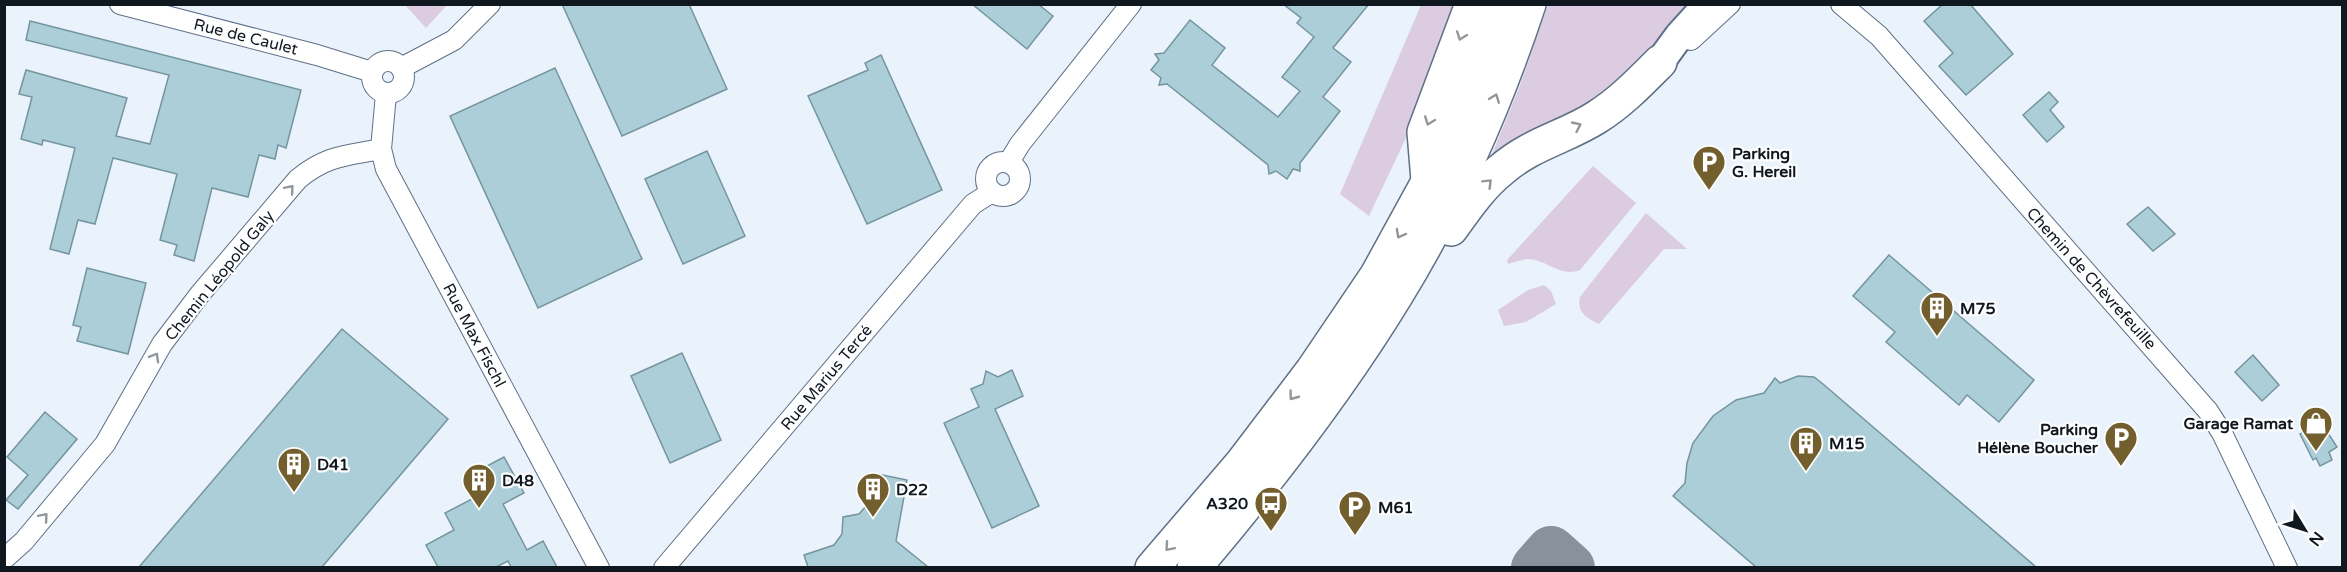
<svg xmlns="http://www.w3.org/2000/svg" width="2347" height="572" font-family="'Varela Round',sans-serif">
<rect width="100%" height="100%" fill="#eaf2fc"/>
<g fill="#dbcce1">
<polygon points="405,5 447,5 426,28"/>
<polygon points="1421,5 1457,5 1413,123 1369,216 1340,194"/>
<polygon points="1548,5 1697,5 1670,36 1597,103 1488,164 1519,88"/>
<path d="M1593 166 1636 203 1580 270C1560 278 1547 259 1527 259 1521 260 1514 262 1508 264L1507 260Z"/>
<path d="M1646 213 1687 249H1664L1599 324C1587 318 1576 312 1580 297Z"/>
<polygon points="1544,285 1551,291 1556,304 1526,322 1504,326 1498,310 1528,290"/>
</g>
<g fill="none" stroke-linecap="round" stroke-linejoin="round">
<polyline stroke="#89919a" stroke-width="50" points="1536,568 1551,551 1570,568"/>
</g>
<g fill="#acced9" stroke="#74959f" stroke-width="1.5">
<polygon points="562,4 689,4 727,89 622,136"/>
<polygon points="972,4 1038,4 1053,16 1027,49"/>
<polygon points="1283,4 1369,4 1333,48 1351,62 1323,97 1340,111 1300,163 1300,171 1293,169 1287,179 1276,171 1269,174 1268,165 1167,84 1159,85 1161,78 1151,70 1159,60 1155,54 1164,53 1190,20 1225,48 1212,65 1278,117 1300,91 1282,77 1314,37 1297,23 1301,18"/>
<polygon points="1943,4 1970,4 2013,54 1966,95 1939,66 1953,53 1924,21"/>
<polygon points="30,21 301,90 286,148 278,145 275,159 259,155 248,197 212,188 194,261 174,255 177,245 160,240 177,174 113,158 95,224 78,220 69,254 50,249 75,148 43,140 42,145 21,139 32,97 19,94 26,70 127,98 116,136 150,144 169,75 26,40"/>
<polygon points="881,55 942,190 867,224 808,96 868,70 865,63"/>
<polygon points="555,68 642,259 538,308 450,116"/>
<polygon points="2049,92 2058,102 2050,110 2064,127 2047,142 2023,115"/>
<polygon points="707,151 745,236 683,264 645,179"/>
<polygon points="2148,207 2175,234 2153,251 2127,224"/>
<polygon points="1889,255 2034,380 1999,422 1967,395 1959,405 1886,342 1895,332 1853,296"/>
<polygon points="87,268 146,283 128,354 77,341 81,327 73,325"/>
<polygon points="342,329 448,419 322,567 139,567"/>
<polygon points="682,353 721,440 670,463 631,376"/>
<polygon points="2253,355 2279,385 2262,401 2235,372"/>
<polygon points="1012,370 1023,396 995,409 1039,506 992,528 944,423 979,407 971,389 983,384 986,371 998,377"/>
<polygon points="1798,376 1814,377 1823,384 2036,567 1756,567 1673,496 1685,483 1687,463 1693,443 1713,416 1736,400 1764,393 1775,378 1780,383"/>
<polygon points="45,412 77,439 18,509 6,500 28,475 7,457"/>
<polygon points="2321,422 2337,447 2329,452 2332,460 2320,466 2316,458 2313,460 2300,434"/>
<polygon points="504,457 524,493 503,504 527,550 543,541 557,567 511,567 508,561 496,567 438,567 426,545 454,530 445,513 476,497 466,477"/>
<polygon points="873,473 907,480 896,541 928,567 808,567 804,555 834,545 842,534 843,517 859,514 867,505"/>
</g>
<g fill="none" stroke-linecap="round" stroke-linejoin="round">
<defs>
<g id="street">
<polyline points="120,4 317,55 372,72"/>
<polyline points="1841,4 1879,36 2208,411 2222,433 2287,568"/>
<polyline points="1691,40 1730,4"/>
<circle cx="388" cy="77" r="16"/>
<polyline points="401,68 454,40 490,4"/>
<polyline points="386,94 381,149 386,169 599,568"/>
<circle cx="1003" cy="179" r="17"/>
<polyline points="1009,162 1020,144 1131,4"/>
<path d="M4 559 24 541 105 444 162 344 200 294 298 179C327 155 346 156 381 149"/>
<polyline points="664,568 973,204 992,192"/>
</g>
<polyline id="secondary" points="1660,62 1679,36 1708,4"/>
<g id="highway">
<polyline points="1428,180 1424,132 1472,4"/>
<path d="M1451 229C1466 208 1481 186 1501 170 1532 143 1566 137 1597 117 1621 102 1640 82 1660 62"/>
<polyline points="1152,568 1242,463 1312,371 1377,275 1428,182 1456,124 1500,4"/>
<path d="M1194 568C1268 481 1338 391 1397 294 1452 204 1496 104 1529 4"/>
</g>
</defs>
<use href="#street" stroke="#5e7085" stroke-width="22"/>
<use href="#secondary" stroke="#5e7085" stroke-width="32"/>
<use href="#highway" stroke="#5e7085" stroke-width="36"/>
<use href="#street" stroke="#fff" stroke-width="20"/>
<use href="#secondary" stroke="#fff" stroke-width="28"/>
<use href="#highway" stroke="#fff" stroke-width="33"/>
</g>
<defs><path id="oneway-chevron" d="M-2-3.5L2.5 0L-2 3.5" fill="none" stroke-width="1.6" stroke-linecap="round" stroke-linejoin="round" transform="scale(1.5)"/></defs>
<g stroke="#93979a">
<use href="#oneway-chevron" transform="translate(1461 36) rotate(110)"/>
<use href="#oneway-chevron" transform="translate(1495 98) rotate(-69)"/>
<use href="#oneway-chevron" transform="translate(1429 121) rotate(111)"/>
<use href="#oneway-chevron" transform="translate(1577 126) rotate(-25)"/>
<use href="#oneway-chevron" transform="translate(1488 183) rotate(-45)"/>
<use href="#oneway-chevron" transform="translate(290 189) rotate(-50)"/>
<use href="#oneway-chevron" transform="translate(1400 234) rotate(119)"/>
<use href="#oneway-chevron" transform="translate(155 357) rotate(-60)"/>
<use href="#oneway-chevron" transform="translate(1293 396) rotate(127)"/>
<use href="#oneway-chevron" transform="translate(44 517) rotate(-50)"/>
<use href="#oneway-chevron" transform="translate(1169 547) rotate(131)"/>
</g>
<defs>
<symbol id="parking-pin" viewBox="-11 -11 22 30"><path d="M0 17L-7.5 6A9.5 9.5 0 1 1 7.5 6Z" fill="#735f2e" stroke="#fefefe"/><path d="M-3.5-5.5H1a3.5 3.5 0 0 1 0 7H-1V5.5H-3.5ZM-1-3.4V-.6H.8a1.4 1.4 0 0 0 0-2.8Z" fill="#fff"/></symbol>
<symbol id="building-pin" viewBox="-11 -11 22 30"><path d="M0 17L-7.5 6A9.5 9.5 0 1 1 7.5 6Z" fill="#735f2e" stroke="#fefefe"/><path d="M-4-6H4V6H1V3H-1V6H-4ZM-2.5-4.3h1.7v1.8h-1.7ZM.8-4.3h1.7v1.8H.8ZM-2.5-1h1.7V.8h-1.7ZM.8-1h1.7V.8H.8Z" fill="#fff"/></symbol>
<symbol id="shop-pin" viewBox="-11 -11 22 30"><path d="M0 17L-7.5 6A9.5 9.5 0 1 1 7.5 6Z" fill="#735f2e" stroke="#fefefe"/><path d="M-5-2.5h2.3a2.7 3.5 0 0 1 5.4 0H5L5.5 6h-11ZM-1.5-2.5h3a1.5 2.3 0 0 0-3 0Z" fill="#fff"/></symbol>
<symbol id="bus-pin" viewBox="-11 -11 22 30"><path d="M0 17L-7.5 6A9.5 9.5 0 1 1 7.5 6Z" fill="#735f2e" stroke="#fefefe"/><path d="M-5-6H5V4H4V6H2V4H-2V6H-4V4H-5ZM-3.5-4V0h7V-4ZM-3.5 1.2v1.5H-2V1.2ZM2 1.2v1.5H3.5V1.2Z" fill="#fff"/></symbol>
</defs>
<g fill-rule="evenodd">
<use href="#parking-pin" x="1690" y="143" width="38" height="52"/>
<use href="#building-pin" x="1918" y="289" width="38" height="52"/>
<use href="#shop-pin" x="2297" y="404" width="38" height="52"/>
<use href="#parking-pin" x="2102" y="419" width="38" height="52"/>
<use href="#building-pin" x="1787" y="424" width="38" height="52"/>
<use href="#building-pin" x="275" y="445" width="38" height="52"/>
<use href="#building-pin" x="460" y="461" width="38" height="52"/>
<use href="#building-pin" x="854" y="470" width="38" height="52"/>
<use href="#bus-pin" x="1252" y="484" width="38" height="52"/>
<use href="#parking-pin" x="1336" y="488" width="38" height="52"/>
</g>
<g text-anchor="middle" stroke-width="4.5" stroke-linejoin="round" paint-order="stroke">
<g font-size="16" fill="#0f171f" stroke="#fefefe">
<text transform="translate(246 36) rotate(14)" y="6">Rue de Caulet</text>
<text transform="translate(219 275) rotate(-51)" y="6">Chemin Léopold Galy</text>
<text transform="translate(2092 278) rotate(48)" y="6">Chemin de Chèvrefeuille</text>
<text transform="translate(475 335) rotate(62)" y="6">Rue Max Fischl</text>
<text transform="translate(826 377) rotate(-50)" y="6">Rue Marius Tercé</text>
</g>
<g font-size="16" font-weight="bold" fill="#0f171f" stroke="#fefefe" text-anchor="start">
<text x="1732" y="159">Parking<tspan x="1732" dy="18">G. Hereil</tspan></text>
<text x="1960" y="314">M75</text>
<text x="2293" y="429" text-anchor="end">Garage Ramat</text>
<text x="2098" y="435" text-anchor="end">Parking<tspan x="2098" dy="18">Hélène Boucher</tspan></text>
<text x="1829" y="449">M15</text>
<text x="317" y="470">D41</text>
<text x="502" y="486">D48</text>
<text x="896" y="495">D22</text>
<text x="1248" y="509" text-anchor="end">A320</text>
<text x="1378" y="513">M61</text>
</g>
</g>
<rect width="2347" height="572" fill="none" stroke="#0f171f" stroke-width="12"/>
<g transform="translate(2305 530) rotate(128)" stroke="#fefefe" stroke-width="4.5" paint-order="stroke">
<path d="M0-4.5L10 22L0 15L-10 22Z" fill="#0f171f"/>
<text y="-9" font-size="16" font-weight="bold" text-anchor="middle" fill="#0f171f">N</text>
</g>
</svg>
